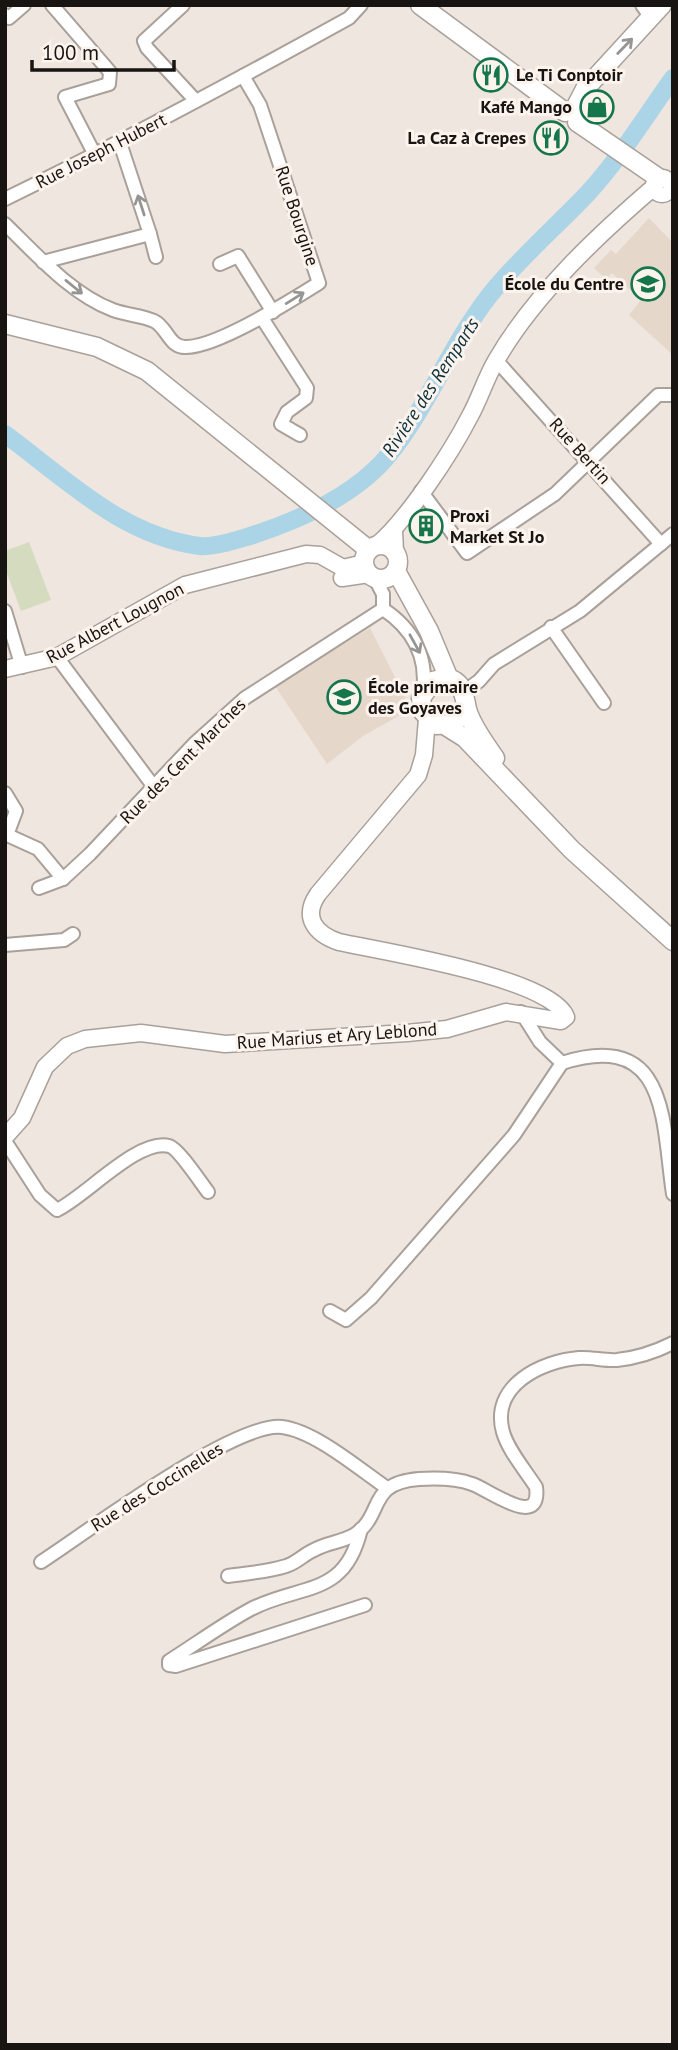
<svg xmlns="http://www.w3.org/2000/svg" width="678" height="2050" font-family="'PT Sans',sans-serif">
<rect width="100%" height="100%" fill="#efe6df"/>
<g fill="#e6d7cb">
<polygon points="649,218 673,243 673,355 629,315 641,300 612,273 606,279 594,268 611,250 616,254"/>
<polygon points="370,628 411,709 363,736 327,764 275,686"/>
</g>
<polygon fill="#d5dbbf" points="29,542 51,600 21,611 5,568 5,551"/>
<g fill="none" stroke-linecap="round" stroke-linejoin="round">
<path stroke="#abd4e7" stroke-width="18" d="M5 434C66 479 122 536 200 546 220 548 272 529 291 521 327 506 367 483 391 452 429 404 451 345 489 296 519 258 555 228 588 193 620 158 645 117 673 78"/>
<defs>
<g id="street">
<polyline points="52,5 110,72 109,84 65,97 95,155"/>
<polyline points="183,5 144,41 147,48 196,101"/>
<polyline points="642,5 647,12 648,22"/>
<polyline points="5,15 9,18 24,5"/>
<path d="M5 199C122 142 235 81 349 18L361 5"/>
<path d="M5 224C37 255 71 294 113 310 126 315 141 315 154 321 167 327 169 347 185 347 216 348 292 300 319 283L260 105 243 76"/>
<polyline points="150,234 156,257"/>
<polyline points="43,262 150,234 120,143"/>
<polyline points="220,264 238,256 273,312"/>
<polyline points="262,318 307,388 306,398 287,412 281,424 300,435"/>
<polyline points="496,360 661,544"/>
<polyline points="421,491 467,553 555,494 658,395 673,395"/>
<polyline points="374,577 383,594 383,609"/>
<path d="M383 609C412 628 428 656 423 691"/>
<polyline points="5,611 22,667"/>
<polyline points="551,627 604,703"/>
<polyline points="57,657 154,787"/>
<polyline points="465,691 479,681 494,664 580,611 673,534"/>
<polyline points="5,793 16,811 7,835"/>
<polyline points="5,834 38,849 63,879"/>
<polyline points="39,888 63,879 90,854 194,744 245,698 383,609"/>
<polyline points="5,945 64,940 73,934"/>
<path d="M521 1012 540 1042 562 1063C669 1029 662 1121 673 1194"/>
<path d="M5 1141 40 1195 57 1210C85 1197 138 1138 169 1146 178 1148 201 1183 208 1192"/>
<polyline points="330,1311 346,1320 371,1298 514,1135 562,1063"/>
<path d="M361 1529C345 1598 302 1583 251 1609 223 1624 196 1644 169 1661V1665L176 1666 365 1605"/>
<path d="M41 1562C87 1532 234 1422 282 1427 315 1431 359 1469 387 1488"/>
<path d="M228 1576C247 1573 268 1572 286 1566 297 1563 304 1554 314 1550 326 1543 342 1542 354 1535 385 1515 366 1483 419 1479 436 1478 456 1478 472 1484 488 1489 542 1531 536 1487 525 1470 508 1450 503 1432 490 1386 541 1361 579 1358 592 1357 604 1361 617 1360 636 1358 655 1352 673 1343"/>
</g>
<g id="secondary">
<polyline points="394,531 395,552"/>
<path d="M377 545C407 520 451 453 470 416 480 398 486 377 497 359 534 295 599 234 655 186"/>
<polyline points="342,578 369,574"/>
<polyline points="5,669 57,657 185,585 306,554 320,555 343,568 364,563"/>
<path d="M5 1137 22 1118 45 1067 67 1046 85 1039 141 1033 225 1044 407 1033 447 1029 506 1012 561 1021 566 1017C552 978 380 951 339 942 315 934 302 917 318 894L418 775 424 755 427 719"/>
</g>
<g id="primary">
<polyline points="420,5 565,112"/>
<polyline points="574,110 585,89 662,5"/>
<polyline points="577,122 660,179"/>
<circle cx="662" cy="186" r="7"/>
<polyline points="5,324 97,347 147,371 369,550"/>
<circle cx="381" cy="562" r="17"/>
<polyline points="396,571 429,631 449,679"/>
<path d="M467 709 453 724 436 725 423 712 421 698 433 681C460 673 463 688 467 709 471 725 486 745 495 758"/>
<polyline points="446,726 465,738 572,850 673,941"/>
</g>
</defs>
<use href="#street" stroke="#a9a09a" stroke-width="16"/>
<use href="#secondary" stroke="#a9a09a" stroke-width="19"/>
<use href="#primary" stroke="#a9a09a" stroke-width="21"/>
<use href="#street" stroke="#fff" stroke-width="12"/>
<use href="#secondary" stroke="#fff" stroke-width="16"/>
<use href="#primary" stroke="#fff" stroke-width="18"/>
</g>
<defs><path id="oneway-shaft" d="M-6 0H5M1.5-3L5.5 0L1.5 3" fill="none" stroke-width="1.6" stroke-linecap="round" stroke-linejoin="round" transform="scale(1.75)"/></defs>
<g stroke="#979594">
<use href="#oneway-shaft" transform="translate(625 46) rotate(-46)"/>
<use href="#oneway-shaft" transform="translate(141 205) rotate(-108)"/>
<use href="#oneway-shaft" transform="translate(74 287) rotate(39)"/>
<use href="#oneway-shaft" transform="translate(295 298) rotate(-32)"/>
<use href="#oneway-shaft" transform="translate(415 644) rotate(61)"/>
</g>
<defs>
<symbol id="restaurant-ring" viewBox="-11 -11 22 22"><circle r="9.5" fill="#fdf3ed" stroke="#15754b" stroke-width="1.5"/><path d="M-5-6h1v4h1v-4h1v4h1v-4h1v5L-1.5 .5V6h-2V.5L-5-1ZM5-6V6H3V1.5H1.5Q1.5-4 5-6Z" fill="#15754b"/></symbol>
<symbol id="shop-ring" viewBox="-11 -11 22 22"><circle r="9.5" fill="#fdf3ed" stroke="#15754b" stroke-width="1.5"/><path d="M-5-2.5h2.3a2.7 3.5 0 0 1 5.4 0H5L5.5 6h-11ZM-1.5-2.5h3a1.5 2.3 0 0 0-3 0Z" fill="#15754b"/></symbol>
<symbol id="school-ring" viewBox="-11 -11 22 22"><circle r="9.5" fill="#fdf3ed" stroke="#15754b" stroke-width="1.5"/><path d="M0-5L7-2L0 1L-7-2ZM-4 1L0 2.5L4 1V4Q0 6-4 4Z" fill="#15754b"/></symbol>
<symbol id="building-ring" viewBox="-11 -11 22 22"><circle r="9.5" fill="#fdf3ed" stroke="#15754b" stroke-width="1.5"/><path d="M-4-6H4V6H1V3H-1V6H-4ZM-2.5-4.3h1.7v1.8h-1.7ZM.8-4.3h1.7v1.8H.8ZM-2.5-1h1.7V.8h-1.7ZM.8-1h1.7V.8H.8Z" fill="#15754b"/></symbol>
</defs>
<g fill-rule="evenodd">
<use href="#restaurant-ring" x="472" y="56" width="38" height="38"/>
<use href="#shop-ring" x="578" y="88" width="38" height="38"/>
<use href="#restaurant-ring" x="532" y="119" width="38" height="38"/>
<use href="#school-ring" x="629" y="265" width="38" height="38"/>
<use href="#building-ring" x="407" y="507" width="38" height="38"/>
<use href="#school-ring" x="325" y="678" width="38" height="38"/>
</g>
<g text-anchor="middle" stroke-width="6" stroke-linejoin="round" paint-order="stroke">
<g font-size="18" font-weight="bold" fill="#171412" stroke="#fdf3ed" text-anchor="start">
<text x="516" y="81">Le Ti Conptoir</text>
<text x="572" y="113" text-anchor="end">Kafé Mango</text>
<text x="526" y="144" text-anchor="end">La Caz à Crepes</text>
<text x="624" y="290" text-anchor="end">École du Centre</text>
<text x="450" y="522">Proxi<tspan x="450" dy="21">Market St Jo</tspan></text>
<text x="368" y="693">École primaire<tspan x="368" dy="21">des Goyaves</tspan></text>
</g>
<g font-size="18" fill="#171412" stroke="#fdf3ed">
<text transform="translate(101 151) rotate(-27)" y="6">Rue Joseph Hubert</text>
<text transform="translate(297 216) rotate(72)" y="6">Rue Bourgine</text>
<text transform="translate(580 451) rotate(48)" y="6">Rue Bertin</text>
<text transform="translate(115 623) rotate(-28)" y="6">Rue Albert Lougnon</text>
<text transform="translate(183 761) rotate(-45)" y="6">Rue des Cent Marches</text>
<text transform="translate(337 1036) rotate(-4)" y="6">Rue Marius et Ary Leblond</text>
<text transform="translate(157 1487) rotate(-32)" y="6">Rue des Coccinelles</text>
</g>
<g font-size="19" font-style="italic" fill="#092f3d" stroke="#fdf3ed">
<text transform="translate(430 387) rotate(-57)" y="7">Rivière des Remparts</text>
</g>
</g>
<rect width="678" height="2050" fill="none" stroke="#171412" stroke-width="14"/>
<path d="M32 60v10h142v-10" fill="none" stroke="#171412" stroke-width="3.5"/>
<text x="42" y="60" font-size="21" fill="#171412" stroke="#fdf3ed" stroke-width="5" paint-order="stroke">100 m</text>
</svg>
